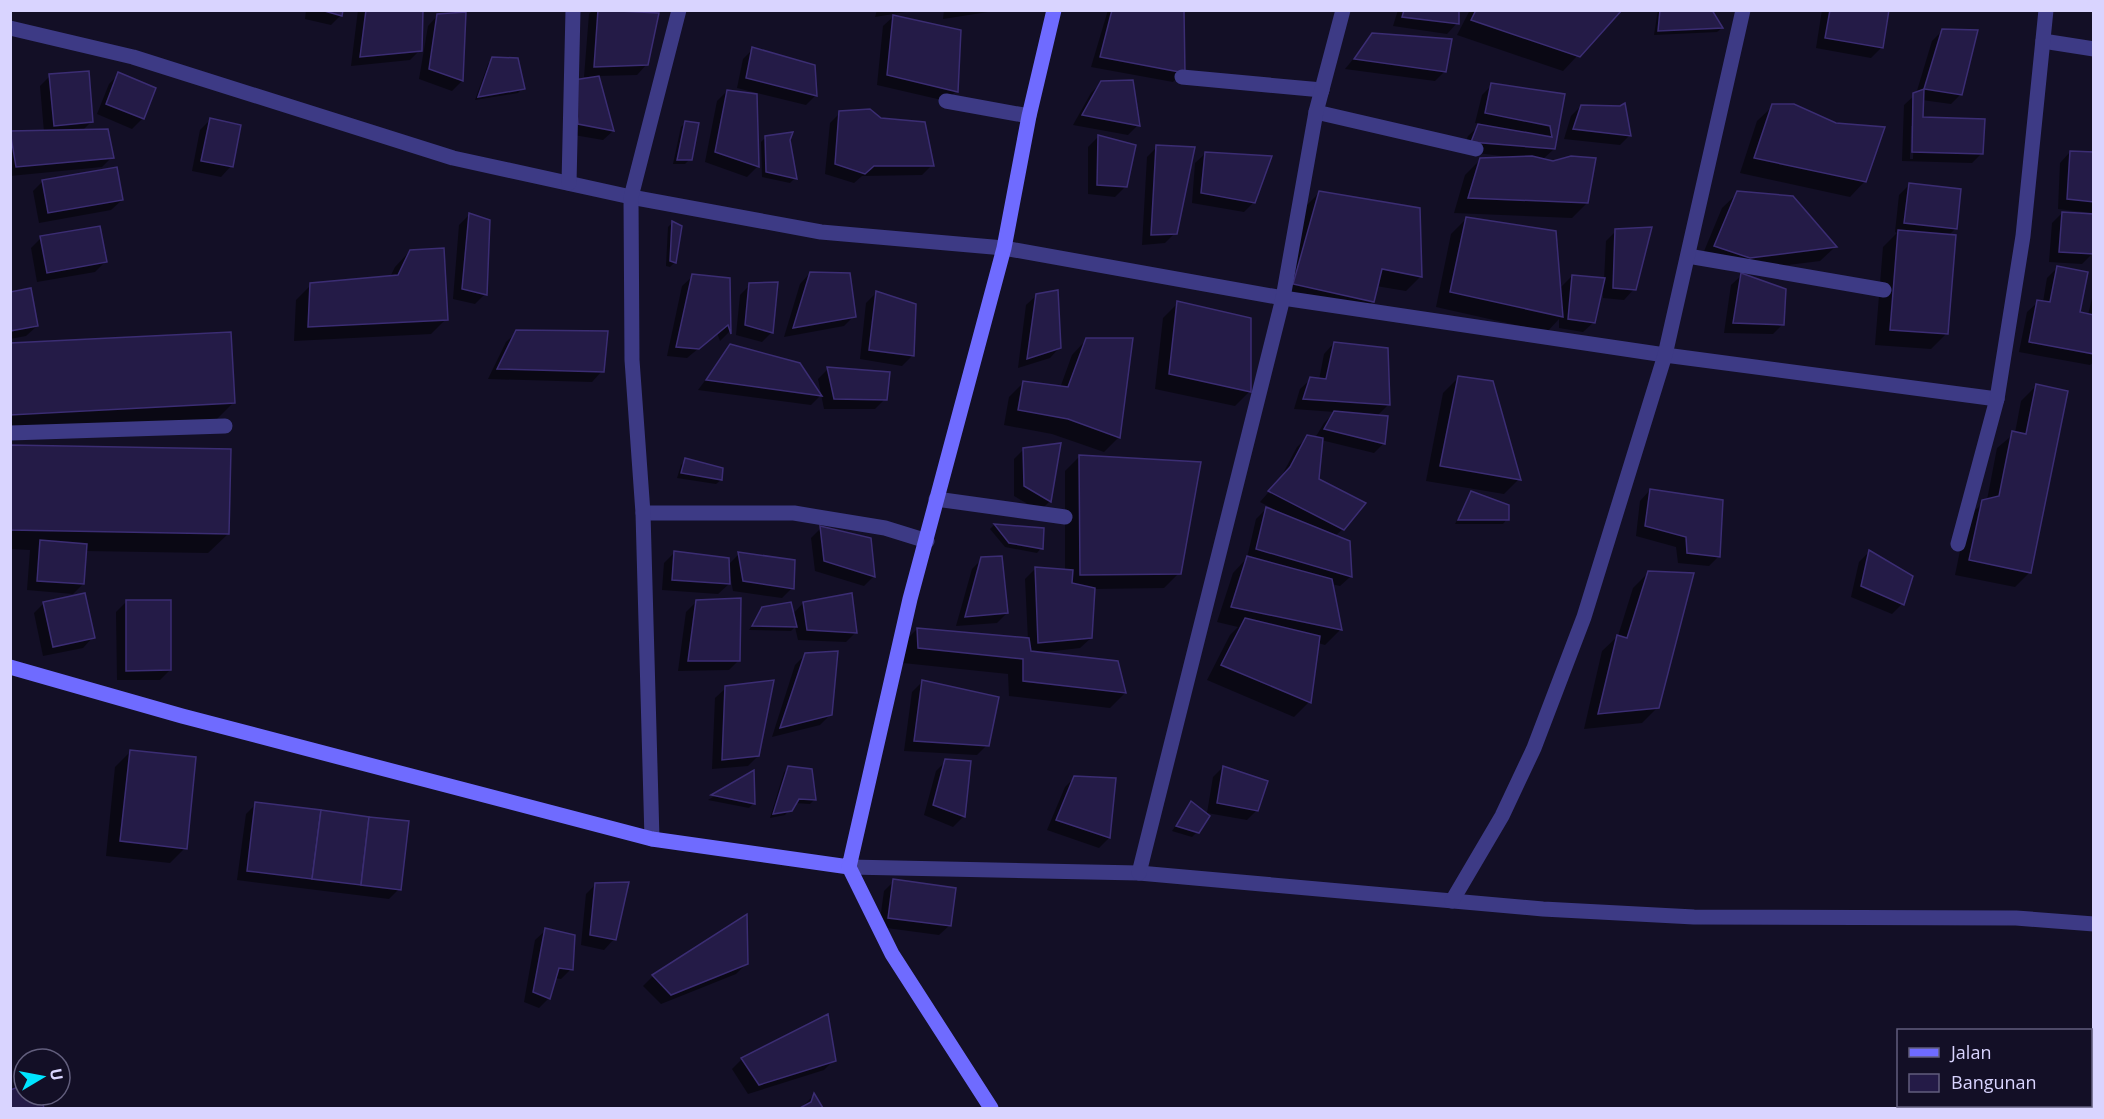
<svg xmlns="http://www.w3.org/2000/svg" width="2104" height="1119" font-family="'Open Sans',sans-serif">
<rect width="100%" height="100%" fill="#130f26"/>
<g fill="#0007" fill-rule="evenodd">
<polygon points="306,10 341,10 341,15 331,25 305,19"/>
<polygon points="358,10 421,10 420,50 410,60 351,66"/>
<polygon points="593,10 635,10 657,15 647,64 637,75 597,76 613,131 603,140 568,134 594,78 584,77 589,14"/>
<polygon points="877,10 918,10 875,17"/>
<polygon points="944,10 1001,10 943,19"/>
<polygon points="1108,10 1182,10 1183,72 1173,82 1091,67"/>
<polygon points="1398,10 1457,10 1457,23 1447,34 1393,26"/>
<polygon points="1470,10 1620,10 1563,71 1457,35"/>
<polygon points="1658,10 1710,10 1722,28 1717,32 1654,35"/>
<polygon points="1822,10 1888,10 1881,48 1871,58 1816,48"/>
<polygon points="464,13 462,81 452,91 419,79 428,26 438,15"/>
<polygon points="894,16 956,91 946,101 877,85 883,26"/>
<path d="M1943 30 1961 94 1951 104 1922 100 1921 118 1982 153 1972 163 1902 161 1904 105 1916 94 1932 41ZM1911 126H1914L1913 159H1910Z"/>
<polygon points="1373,35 1445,71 1435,81 1345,69"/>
<polygon points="753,49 816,95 806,105 737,88 743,59"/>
<polygon points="493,59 523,88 518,93 475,100 488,64"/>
<polygon points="119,74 154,89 142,119 132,129 97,114 109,84"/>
<polygon points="50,76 91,122 82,131 112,157 102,167 10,176 10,133 44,132 40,86"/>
<polygon points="1102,82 1138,125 1128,135 1073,125 1091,93"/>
<polygon points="1492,85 1563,96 1554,149 1542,160 1587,203 1572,218 1454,213 1465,175 1480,160 1516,158 1462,151 1468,136 1481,124 1475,123 1482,95"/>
<polygon points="727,91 755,95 757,167 747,177 705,162 717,101"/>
<polygon points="1581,106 1630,135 1620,145 1564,139 1571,116"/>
<polygon points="1773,106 1865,181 1850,197 1740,173 1757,121"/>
<polygon points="840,113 932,165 922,175 862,176 854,183 825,174 830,123"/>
<polygon points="210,120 231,166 221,177 192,171 200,130"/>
<polygon points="685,123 690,159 685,164 673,164 681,127"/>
<polygon points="766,137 789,140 795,178 790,183 762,177 761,142"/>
<polygon points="1098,137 1125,187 1115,197 1088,194 1088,147"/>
<polygon points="1157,147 1175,233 1165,243 1142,245 1147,157"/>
<polygon points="2070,152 2094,154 2092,254 2082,264 2049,262 2052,223 2062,213 2092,215 2092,213 2058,209 2060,163"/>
<polygon points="1206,153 1254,202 1244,212 1192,203 1195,163"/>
<polygon points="43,181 122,200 111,210 39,223 33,191"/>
<polygon points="1909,185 1956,228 1948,236 1946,334 1931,349 1875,345 1883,247 1897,233 1895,232 1899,195"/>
<polygon points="1319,193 1421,276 1406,291 1376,286 1373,301 1357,316 1279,299 1304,208"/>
<polygon points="1738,193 1835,247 1820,261 1734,272 1700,261 1722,208"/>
<polygon points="469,215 485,294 475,304 453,299 459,225"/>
<polygon points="1466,219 1559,289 1572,276 1604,280 1606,241 1616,231 1634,289 1624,300 1603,298 1602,283 1594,322 1583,332 1559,328 1559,319 1547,332 1436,307 1451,234"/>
<polygon points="673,222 675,262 670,267 666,266 668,227"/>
<polygon points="41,238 105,262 95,272 37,282 31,248"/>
<polygon points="410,251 446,319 431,334 294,341 296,300 311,285 390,277 395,267"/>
<polygon points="2058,267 2078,313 2088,315 2094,290 2094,362 2090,365 2019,352 2027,312 2038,302 2043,302 2047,278"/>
<polygon points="810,273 854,316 844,326 784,337 800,284"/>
<polygon points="1742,275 1783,324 1773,334 1724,333 1731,285"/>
<polygon points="693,276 729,279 729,332 720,341 717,333 687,358 667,356 682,286"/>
<polygon points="750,285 772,332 762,342 736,335 740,295"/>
<polygon points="10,293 37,326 26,336 10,339"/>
<polygon points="876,293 914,306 912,356 902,366 860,359 866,303"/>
<polygon points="1037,295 1060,347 1050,358 1018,368 1026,305"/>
<polygon points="1178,303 1250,391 1235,406 1155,389 1163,318"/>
<polygon points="517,332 602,371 592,382 488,379 506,342"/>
<polygon points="1087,339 1119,437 1104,452 1052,434 1004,425 1009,397 1024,382 1060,388 1072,355"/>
<polygon points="1334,343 1389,404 1377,416 1384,443 1374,453 1321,440 1317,480 1343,529 1335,536 1348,542 1350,577 1340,586 1331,584 1340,630 1325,645 1318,643 1309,702 1294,717 1207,680 1230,635 1238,627 1217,622 1233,573 1247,558 1256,519 1266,509 1278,514 1279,512 1260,502 1280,479 1297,447 1308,437 1315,438 1324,423 1335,412 1294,409 1300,389 1311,379 1319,380 1324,354"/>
<polygon points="10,345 234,402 214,422 10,432"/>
<polygon points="731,346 820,396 811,405 698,390"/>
<polygon points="828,369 885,399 875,409 824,409 818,379"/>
<polygon points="1458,378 1519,479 1504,494 1426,481 1443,393"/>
<polygon points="2036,386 2030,572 2015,587 1955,575 1967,517 1987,500 1997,448 2015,433 2021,401"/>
<polygon points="10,446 228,534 208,553 85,551 83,584 73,594 27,590 30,550 10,549"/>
<polygon points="1024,449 1050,501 1040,511 1014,496 1014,459"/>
<polygon points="1080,456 1179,573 1164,588 1093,589 1091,638 1080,648 1037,653 1117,663 1125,693 1110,708 1009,696 1008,674 903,663 902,644 917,629 1028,640 1025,579 1035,569 1065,571 1065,471"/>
<polygon points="686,460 721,480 716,484 677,478 681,465"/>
<polygon points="1650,490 1719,556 1709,566 1678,563 1676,547 1636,536 1640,501"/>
<polygon points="1472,493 1507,519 1503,524 1455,524"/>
<polygon points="994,525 1042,529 1041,548 1037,553 1005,547 990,529"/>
<polygon points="821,528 874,576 864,586 815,571 811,538"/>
<polygon points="1869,552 1902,604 1892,614 1851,597 1859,562"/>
<polygon points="674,553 728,565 739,554 792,588 782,598 733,591 730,575 729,584 718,594 662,590 664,563"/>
<polygon points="982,559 1007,613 997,623 956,626 972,569"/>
<polygon points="1648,573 1658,707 1642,723 1584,729 1602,651 1618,636 1633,588"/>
<polygon points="126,602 170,670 160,680 117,680 116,612"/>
<polygon points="696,602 739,660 729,670 678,671 686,612"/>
<polygon points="44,603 93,637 83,648 43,656 34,613"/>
<polygon points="803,603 856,632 846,642 798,640 795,627 791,631 749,630 763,609 792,615"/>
<polygon points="805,655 831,714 820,725 772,737 795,665"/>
<polygon points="922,682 987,745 977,755 904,751 912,692"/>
<polygon points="726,688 758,756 748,766 712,769 715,698"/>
<polygon points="130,752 185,848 170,863 106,856 115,767"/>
<polygon points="946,761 969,762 963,817 953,827 924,815 936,771"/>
<polygon points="789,767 814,800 810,804 795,803 785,815 770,818 784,772"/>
<polygon points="1223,767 1257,810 1247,820 1207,813 1213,777"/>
<polygon points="753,773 753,804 749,808 708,800"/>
<polygon points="1075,777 1109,838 1099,848 1047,830 1065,787"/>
<polygon points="1191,803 1197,832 1192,837 1172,831"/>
<polygon points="256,804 399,889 389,899 237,880 246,814"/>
<polygon points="894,881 950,925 939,935 879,927 884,891"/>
<polygon points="596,884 614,939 604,950 581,945 586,894"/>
<polygon points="546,930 571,969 561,979 555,978 549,998 539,1008 524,1002 535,940"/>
<polygon points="746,964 736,974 661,1004 643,986 653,976"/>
<polygon points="742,1059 834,1060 824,1070 748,1094 732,1069"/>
<polygon points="813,1096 822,1108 801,1108"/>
</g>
<g fill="#241b47" stroke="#3b2d73" stroke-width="1.5">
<polygon points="321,10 343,10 342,16"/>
<polygon points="366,10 423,10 422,51 360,57"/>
<polygon points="598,10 659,13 648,65 594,67"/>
<polygon points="1112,10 1184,10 1185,73 1100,57"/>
<polygon points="1404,10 1459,10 1459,24 1402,17"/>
<polygon points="1476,10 1622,10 1580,57 1471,20"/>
<polygon points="1660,10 1712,10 1723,28 1658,31"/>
<polygon points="1830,10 1889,10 1883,48 1825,38"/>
<polygon points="466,12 463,81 429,69 437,14"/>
<polygon points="893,15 961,30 958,92 887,75"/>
<polygon points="1942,29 1978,30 1962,95 1924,89"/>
<polygon points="1372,33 1452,39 1446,72 1354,59"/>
<polygon points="752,47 815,65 817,96 746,78"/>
<polygon points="492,57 518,58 525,89 478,97"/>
<polygon points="89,71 93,122 54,126 49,74"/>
<polygon points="118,72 156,88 144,119 106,104"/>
<polygon points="599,76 614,131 578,124 574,80"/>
<polygon points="1133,80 1140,126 1082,115 1101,81"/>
<polygon points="1491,83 1565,94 1555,149 1471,142 1478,124 1552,137 1550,126 1485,113"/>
<polygon points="1924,89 1923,117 1985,119 1983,154 1912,152 1913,93"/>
<polygon points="727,90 757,94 759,167 715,152"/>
<polygon points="1625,103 1631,136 1573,129 1581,105 1620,106"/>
<polygon points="1772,104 1794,104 1836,123 1885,127 1866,182 1754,158"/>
<polygon points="870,109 881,118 925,122 934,166 874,166 865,174 835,164 839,111"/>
<polygon points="210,118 241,125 233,167 201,161"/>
<polygon points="685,121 699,123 692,160 677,160"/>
<polygon points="108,129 114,158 16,167 10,131"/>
<polygon points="793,132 790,140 797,179 766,172 765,136"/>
<polygon points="1098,135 1136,145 1127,187 1097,185"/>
<polygon points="1156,145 1195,147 1177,234 1151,235"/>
<polygon points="2070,151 2094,152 2094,202 2067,199"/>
<polygon points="1205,152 1272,156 1255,203 1201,193"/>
<polygon points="1532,156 1553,161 1571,156 1596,158 1588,203 1468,198 1480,158"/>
<polygon points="117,167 123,200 48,213 42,180"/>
<polygon points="1909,183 1961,189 1957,229 1904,223"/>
<polygon points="1319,191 1420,208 1422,277 1382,269 1374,302 1293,284"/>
<polygon points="1737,191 1793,196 1837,247 1750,258 1714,246"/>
<polygon points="2062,212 2094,214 2094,254 2059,252"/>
<polygon points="469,213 490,220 487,295 462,289"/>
<polygon points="1466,217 1556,231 1563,317 1450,292"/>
<polygon points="672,221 682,226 676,263 670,261"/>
<polygon points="100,226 107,262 47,273 40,236"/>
<polygon points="1652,227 1636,290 1613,288 1615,229"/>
<polygon points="1898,230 1956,235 1948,334 1890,330"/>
<polygon points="444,248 448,320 308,327 310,283 398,275 410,250"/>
<polygon points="2057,266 2088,272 2080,312 2094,315 2094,354 2029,342 2037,300 2050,302"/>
<polygon points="810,272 850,273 856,317 793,328"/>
<polygon points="1741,273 1786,289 1784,325 1733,323"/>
<polygon points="692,274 730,278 731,334 728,325 699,349 676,347"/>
<polygon points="1572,275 1605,278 1595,323 1568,319"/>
<polygon points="778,282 773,333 745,325 749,283"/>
<polygon points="31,288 38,326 10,331 10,292"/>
<polygon points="1058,290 1061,348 1027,359 1036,294"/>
<polygon points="876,291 916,304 914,356 869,350"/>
<polygon points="1177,301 1251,318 1251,392 1169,374"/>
<polygon points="516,330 608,331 604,372 497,369"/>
<polygon points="231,332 235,403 10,415 10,343"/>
<polygon points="1086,338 1133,338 1120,438 1068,419 1018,410 1023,381 1068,387"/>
<polygon points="1334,342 1388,348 1390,405 1303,399 1310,377 1326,379"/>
<polygon points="730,344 800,363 822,396 706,380"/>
<polygon points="827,367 890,372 887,400 834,399"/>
<polygon points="1458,376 1493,381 1521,480 1440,466"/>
<polygon points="2036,384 2068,391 2031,573 1969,560 1982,500 1999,496 2012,431 2026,434"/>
<polygon points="1334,411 1388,416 1385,444 1324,429"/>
<polygon points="1307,435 1323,438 1319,479 1366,503 1344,530 1268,491 1290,467"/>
<polygon points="1061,443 1051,502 1024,486 1023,448"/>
<polygon points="10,445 231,449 229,534 10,530"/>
<polygon points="1079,455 1201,462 1181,574 1080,575"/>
<polygon points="685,458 723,468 722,480 681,473"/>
<polygon points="1650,489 1723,500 1720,557 1687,553 1686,537 1645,526"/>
<polygon points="1471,491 1509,505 1509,520 1458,520"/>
<polygon points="1266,507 1350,541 1352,577 1256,549"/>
<polygon points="994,524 1044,528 1043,549 1009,543"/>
<polygon points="820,526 871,538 875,577 824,561"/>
<polygon points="40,540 87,544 84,584 37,581"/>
<polygon points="1869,550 1913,576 1904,605 1861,586"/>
<polygon points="674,551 729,558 730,584 672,580"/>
<polygon points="738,552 795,560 794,589 743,581"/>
<polygon points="1002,556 1008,613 965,617 981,557"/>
<polygon points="1247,556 1332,579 1342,630 1231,607"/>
<polygon points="1035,567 1073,570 1072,583 1095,588 1092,638 1038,643"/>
<polygon points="1648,571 1694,573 1659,708 1598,714 1617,635 1627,638"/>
<polygon points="85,593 95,638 53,647 43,602"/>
<polygon points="852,593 857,633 807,630 803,602"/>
<polygon points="741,598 740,661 688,661 696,600"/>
<polygon points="126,600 171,600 171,670 126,671"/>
<polygon points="791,602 797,627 752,626 762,607"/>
<polygon points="1245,618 1320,636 1311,703 1221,665"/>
<polygon points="917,628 1029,638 1031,651 1118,661 1126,693 1023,681 1023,659 918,648"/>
<polygon points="838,651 832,715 780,728 805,653"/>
<polygon points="774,680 759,756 722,760 725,686"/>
<polygon points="922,680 999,697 989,746 914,741"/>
<polygon points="130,750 196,757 187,849 120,841"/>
<polygon points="945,759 971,761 965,817 933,805"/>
<polygon points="788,766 812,769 816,800 799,799 792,811 773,814"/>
<polygon points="1223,766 1268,781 1258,811 1217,803"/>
<polygon points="754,770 755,804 711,795"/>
<polygon points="1074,776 1116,778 1110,838 1056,820"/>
<polygon points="1191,801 1210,816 1199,833 1176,826"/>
<polygon points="255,802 321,810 312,879 247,871"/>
<polygon points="321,810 369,817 361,885 312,879"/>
<polygon points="369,817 409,821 401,890 361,885"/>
<polygon points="893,879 956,888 951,926 888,918"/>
<polygon points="629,882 616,940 590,935 595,883"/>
<polygon points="747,914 748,964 671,995 652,975"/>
<polygon points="545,928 575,935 573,970 559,968 550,999 533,992"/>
<polygon points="828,1014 836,1061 759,1085 741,1058"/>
<polygon points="24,1085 24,1095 40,1095 44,1108 10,1108 10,1090"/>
<polygon points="814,1093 823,1108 800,1108 811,1102"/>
</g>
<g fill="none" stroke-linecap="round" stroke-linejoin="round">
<g stroke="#3d3a85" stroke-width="15">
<polyline points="2043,41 2094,49"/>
<polyline points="946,101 1029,116"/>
<polyline points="1688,256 1884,290"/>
<polyline points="936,499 1065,517"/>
</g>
<g stroke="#3d3a85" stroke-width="15">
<polyline points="10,28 133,57 453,158 631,197 821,232 1004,248 1283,298 1665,355 1997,399"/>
<polyline points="1182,77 1322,90"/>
<polyline points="1316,112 1476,149"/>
<polyline points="569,183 573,10"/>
<polyline points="10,433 225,426"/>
<polyline points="643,513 794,513 885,528 927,541"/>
<polyline points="1958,544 1997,399 2023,236 2046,10"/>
<polyline points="652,839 643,513 632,360 631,197 679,10"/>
<polyline points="849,867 1139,873 1543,909 1694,917 2016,918 2094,924"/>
<polyline points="1139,873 1283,298 1316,112 1343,10"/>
<polyline points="1452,901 1502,816 1534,748 1584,617 1665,355 1743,10"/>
</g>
<g stroke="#6f6bff" stroke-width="15">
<polyline points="10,667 182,716 652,839 849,867 910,599 1004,248 1029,116 1054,10"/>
<polyline points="849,867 892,954 991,1108"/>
</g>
</g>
<rect width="2104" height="1119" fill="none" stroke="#d9d4ff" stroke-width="24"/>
<rect x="1897" y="1029" width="195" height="78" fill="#130f26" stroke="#625e7d" stroke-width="1.5"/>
<rect x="1909" y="1048" width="30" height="9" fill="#6f6bff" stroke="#625e7d" stroke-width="1.5"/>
<text x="1951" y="1059" font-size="18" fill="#d9d4ff">Jalan</text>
<rect x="1909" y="1074" width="30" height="18" fill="#241b47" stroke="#625e7d" stroke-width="1.5"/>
<text x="1951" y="1089" font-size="18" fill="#d9d4ff">Bangunan</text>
<g transform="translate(42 1077) rotate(80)"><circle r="28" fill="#130f26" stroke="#625e7d" stroke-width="1.5"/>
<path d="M0-4.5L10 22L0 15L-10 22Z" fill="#00e5ff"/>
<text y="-9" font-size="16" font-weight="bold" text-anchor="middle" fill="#d9d4ff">U</text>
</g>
</svg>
